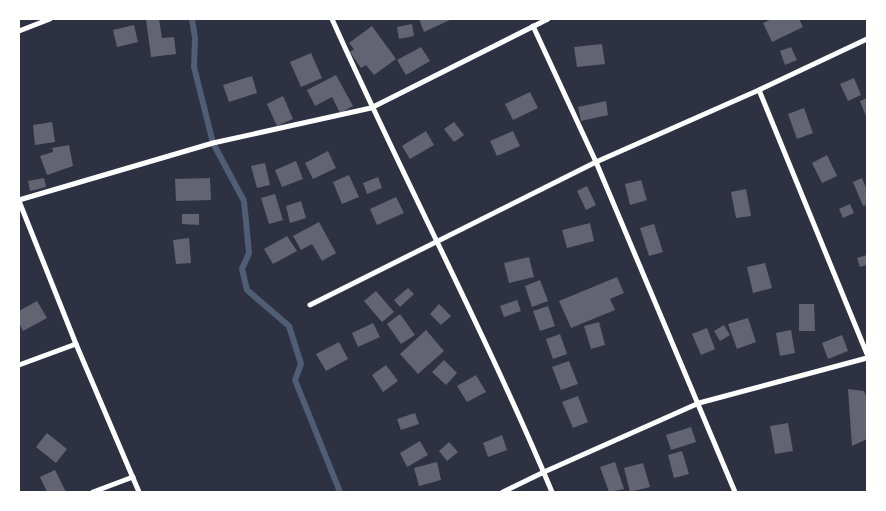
<svg xmlns="http://www.w3.org/2000/svg" width="886" height="511" font-family="Quicksand,sans-serif">
<rect width="100%" height="100%" fill="#2d3142"/>
<g fill="none" stroke-linecap="round" stroke-linejoin="round">
<polyline stroke="#4f5d75" stroke-width="6" points="192,19 195,38 194,67 213,143 244,201 249,253 242,269 247,290 289,326 301,364 295,380 340,492"/>
</g>
<g fill="#626471">
<polygon points="146,19 159,19 162,38 174,37 176,54 151,57"/>
<polygon points="419,19 452,19 424,32"/>
<polygon points="772,19 799,19 803,27 772,42 763,23"/>
<polygon points="412,24 414,36 399,39 397,27"/>
<polygon points="134,25 138,42 117,47 113,30"/>
<polygon points="372,26 396,59 374,75 366,65 361,68 350,52 354,49 349,43"/>
<polygon points="602,44 605,64 577,67 574,47"/>
<polygon points="421,47 430,61 406,75 397,60"/>
<polygon points="791,47 797,60 785,65 780,51"/>
<polygon points="311,53 322,78 301,87 290,62"/>
<polygon points="336,75 353,106 340,113 332,97 315,106 307,90"/>
<polygon points="252,76 257,93 229,102 223,85"/>
<polygon points="854,78 861,95 848,101 840,84"/>
<polygon points="530,92 538,108 513,120 505,104"/>
<polygon points="283,96 293,119 277,126 267,104"/>
<polygon points="867,98 867,119 860,101"/>
<polygon points="606,101 608,115 581,121 578,107"/>
<polygon points="804,108 813,133 797,139 788,114"/>
<polygon points="52,122 55,142 35,145 33,125"/>
<polygon points="454,122 464,135 454,142 444,129"/>
<polygon points="426,131 434,145 410,159 402,146"/>
<polygon points="513,131 520,146 497,156 490,141"/>
<polygon points="69,145 73,166 47,175 40,156 53,152 52,148"/>
<polygon points="328,151 336,168 313,179 305,163"/>
<polygon points="827,155 837,176 822,183 812,163"/>
<polygon points="296,161 303,179 282,187 275,170"/>
<polygon points="265,163 270,185 257,188 251,166"/>
<polygon points="349,175 359,197 342,204 333,182"/>
<polygon points="378,177 382,188 367,194 363,183"/>
<polygon points="44,178 46,187 30,191 28,181"/>
<polygon points="210,178 211,200 176,201 175,179"/>
<polygon points="862,178 867,190 867,205 863,206 853,182"/>
<polygon points="641,180 647,200 630,205 625,184"/>
<polygon points="587,186 596,205 586,210 577,191"/>
<polygon points="746,189 751,216 736,218 731,192"/>
<polygon points="275,194 283,220 269,224 261,198"/>
<polygon points="396,197 404,213 377,225 370,209"/>
<polygon points="301,201 306,218 290,223 286,206"/>
<polygon points="850,204 854,213 843,218 839,209"/>
<polygon points="182,214 199,214 199,225 182,224"/>
<polygon points="319,222 336,253 322,261 312,244 301,250 293,236"/>
<polygon points="590,223 594,241 567,248 562,230"/>
<polygon points="654,224 663,252 649,256 640,228"/>
<polygon points="287,236 297,251 273,264 264,249"/>
<polygon points="189,238 191,263 176,264 173,240"/>
<polygon points="867,255 867,265 860,267 857,258"/>
<polygon points="529,257 534,277 509,283 504,263"/>
<polygon points="765,263 772,288 753,293 747,267"/>
<polygon points="617,277 624,293 610,299 615,310 571,328 559,301"/>
<polygon points="540,280 548,301 532,307 525,286"/>
<polygon points="408,288 414,294 400,307 394,300"/>
<polygon points="376,291 394,312 382,322 364,301"/>
<polygon points="517,300 521,311 504,317 500,306"/>
<polygon points="37,301 47,318 23,331 19,323 19,311"/>
<polygon points="439,304 451,316 441,325 430,314"/>
<polygon points="799,304 814,304 815,331 799,331"/>
<polygon points="548,306 555,326 540,331 533,311"/>
<polygon points="400,314 415,335 401,344 387,324"/>
<polygon points="748,318 756,342 737,349 728,324"/>
<polygon points="599,322 605,345 591,349 584,326"/>
<polygon points="373,323 380,337 358,347 352,333"/>
<polygon points="724,325 730,335 720,341 714,331"/>
<polygon points="707,328 715,349 701,355 692,334"/>
<polygon points="426,330 444,351 418,374 400,354"/>
<polygon points="791,330 795,353 780,356 776,333"/>
<polygon points="560,334 567,354 553,359 546,339"/>
<polygon points="842,335 848,351 828,359 822,343"/>
<polygon points="339,342 348,359 326,371 316,354"/>
<polygon points="444,360 457,373 446,385 432,372"/>
<polygon points="569,361 578,384 561,390 552,367"/>
<polygon points="386,365 398,381 383,392 372,375"/>
<polygon points="476,375 486,392 467,402 457,386"/>
<polygon points="848,389 864,391 867,399 867,439 852,446"/>
<polygon points="578,396 588,422 573,428 562,402"/>
<polygon points="415,413 419,424 401,430 397,419"/>
<polygon points="788,423 793,451 775,454 770,426"/>
<polygon points="691,427 696,442 671,450 666,435"/>
<polygon points="47,433 67,449 56,463 36,447"/>
<polygon points="502,435 507,450 488,457 483,443"/>
<polygon points="420,441 428,455 407,467 400,453"/>
<polygon points="449,442 458,452 447,461 439,451"/>
<polygon points="682,451 689,474 674,478 668,455"/>
<polygon points="437,462 441,480 419,486 414,468"/>
<polygon points="615,462 624,489 609,492 600,467"/>
<polygon points="643,463 650,487 630,492 624,468"/>
<polygon points="55,470 66,492 47,492 40,477"/>
</g>
<g fill="none" stroke-linecap="round" stroke-linejoin="round">
<g stroke="#fff" stroke-width="5">
<path d="M332 19C403 178 485 332 552 492"/>
<polyline points="533,26 596,162 735,492"/>
<polyline points="19,31 50,19"/>
<polyline points="759,90 867,354"/>
<polyline points="19,200 213,143 371,108 548,19"/>
<polyline points="19,201 76,344 139,492"/>
<polyline points="310,305 596,162 759,90 867,39"/>
<polyline points="19,365 76,344"/>
<polyline points="93,492 133,477"/>
<polyline points="503,492 544,472 699,403 867,358"/>
</g>
</g>
<rect width="886" height="511" fill="none" stroke="#ffffff" stroke-width="40"/>
</svg>
